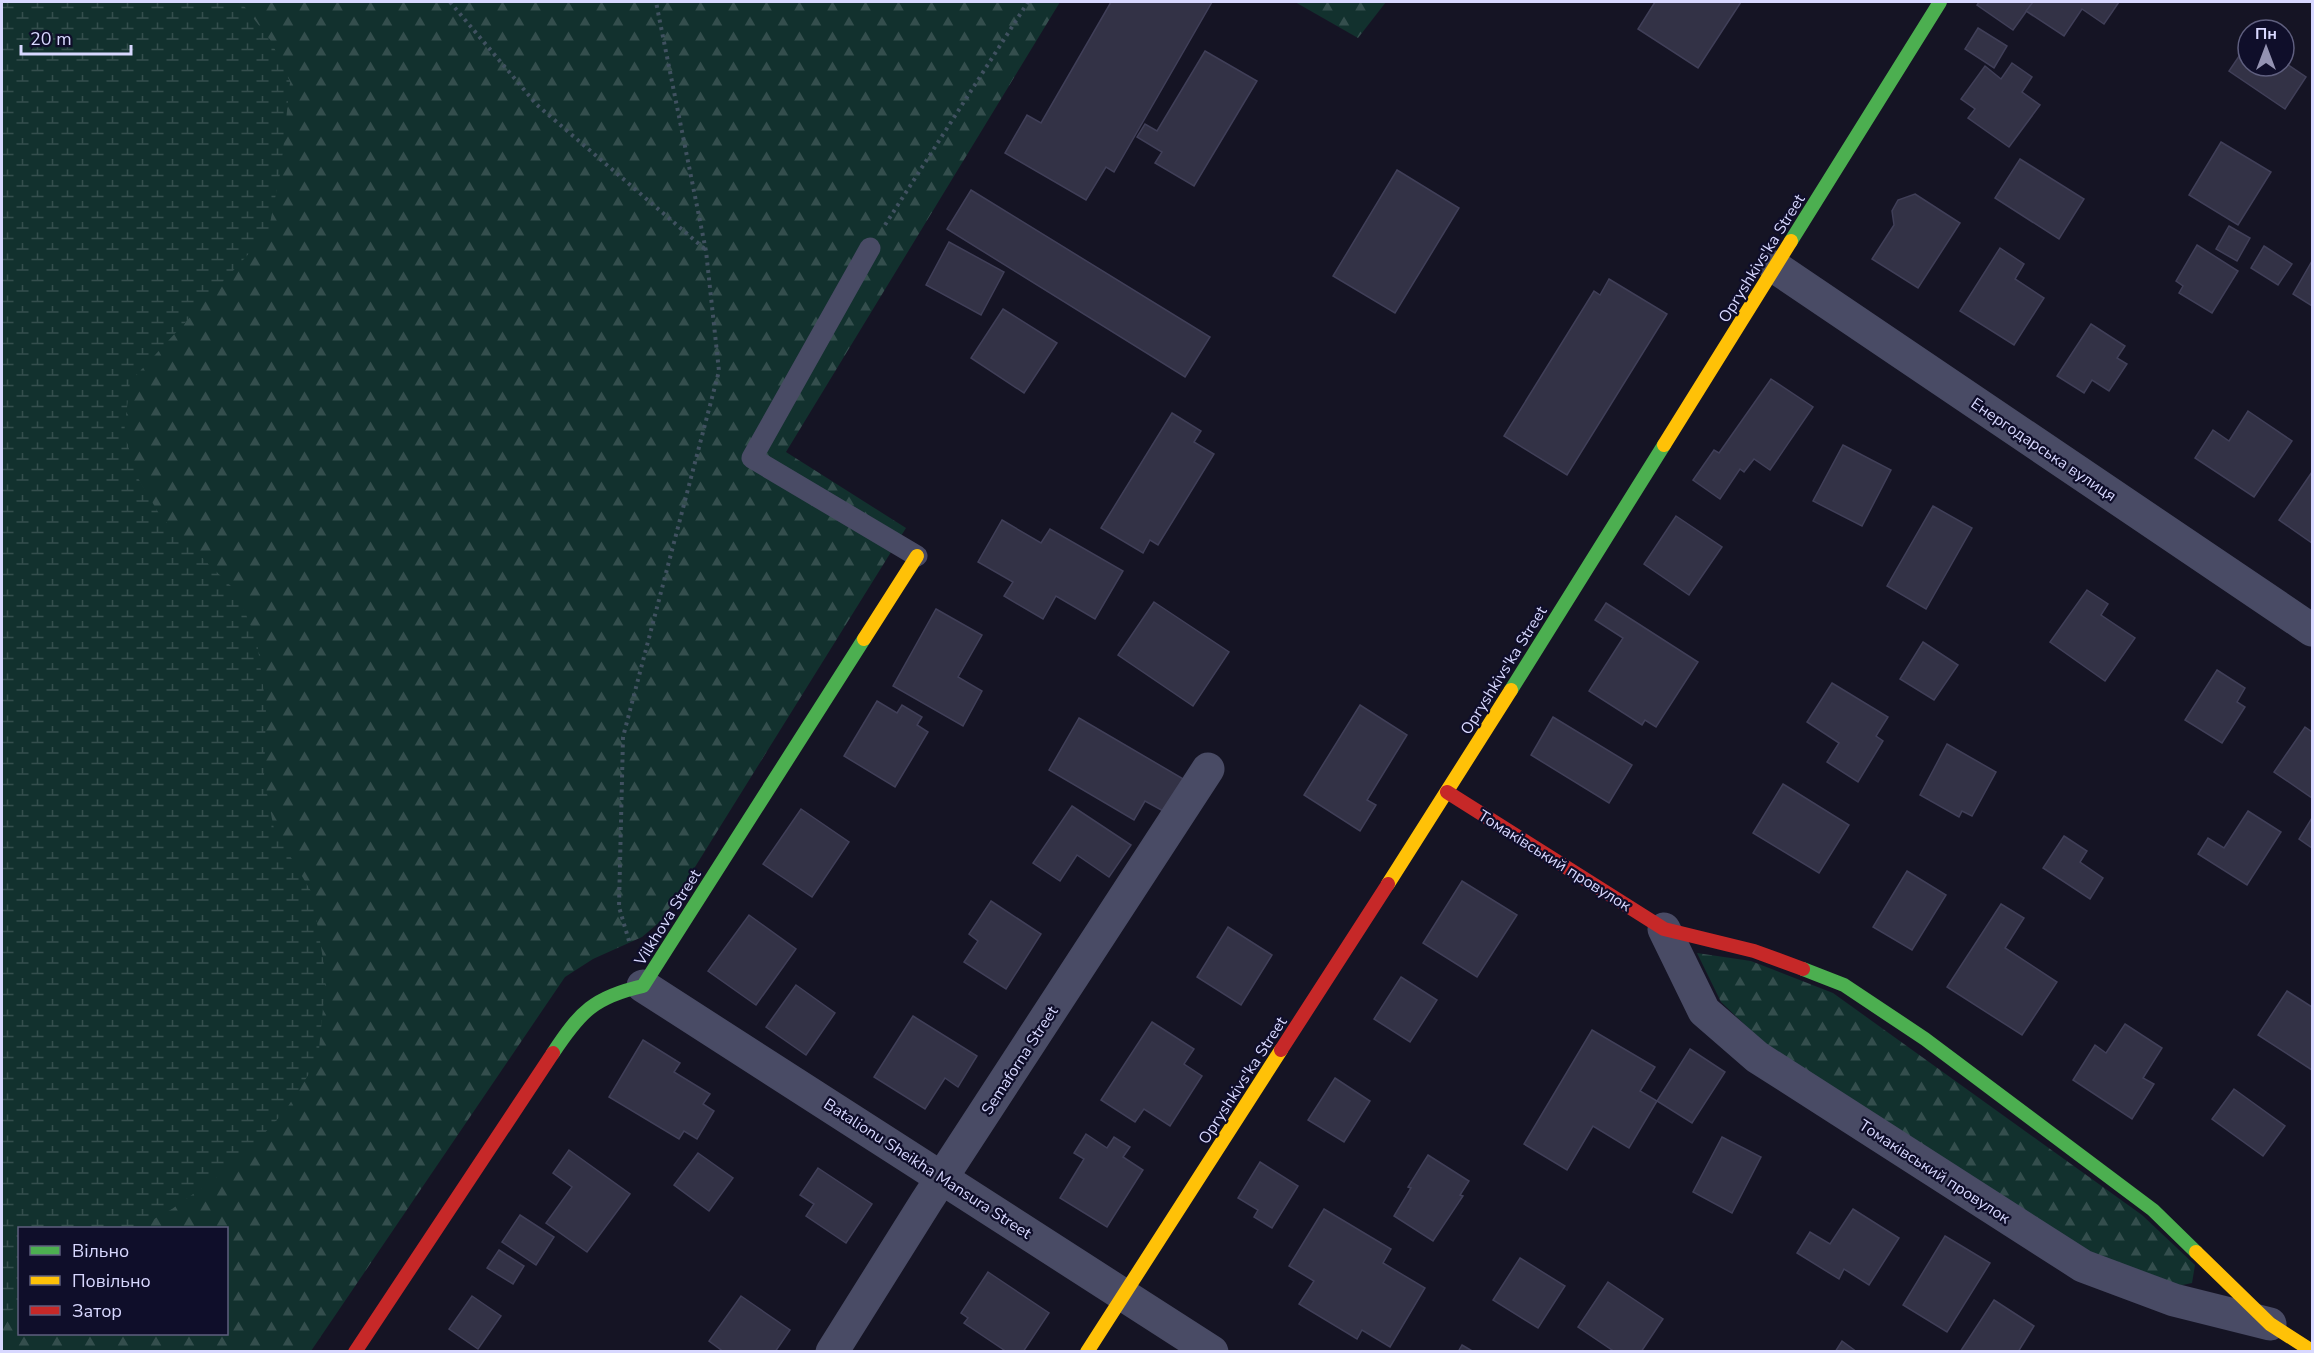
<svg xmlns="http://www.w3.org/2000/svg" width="2314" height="1353" font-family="'Nunito Sans',sans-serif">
<defs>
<pattern id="forest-firs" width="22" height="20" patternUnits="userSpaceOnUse" patternTransform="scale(1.5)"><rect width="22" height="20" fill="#12312e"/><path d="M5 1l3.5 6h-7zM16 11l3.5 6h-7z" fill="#344e4d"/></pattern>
<pattern id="wetland-marsh" width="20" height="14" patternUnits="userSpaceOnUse" patternTransform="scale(1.5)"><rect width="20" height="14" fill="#12312e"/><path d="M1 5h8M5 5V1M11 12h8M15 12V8" fill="none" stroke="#344e4d"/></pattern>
</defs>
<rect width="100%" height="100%" fill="#151424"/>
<g fill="url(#forest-firs)" fill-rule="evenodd">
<path d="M2 2H1060L786 452 906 528 662 920 642 937 593 959 565 977 311 1351 2 1352ZM20 1228H226V1334H20Z"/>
<polygon points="1295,2 1386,2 1358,38"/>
<polygon points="1697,953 1751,961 1833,993 2142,1215 2195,1265 2192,1283 2173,1287 2085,1251 1764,1043 1721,1002"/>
</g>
<polygon fill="url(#wetland-marsh)" points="2,2 238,2 244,6 271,41 290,82 281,169 268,233 130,382 124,433 138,478 161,517 236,591 257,641 266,708 264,778 274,829 312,893 326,977 318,1060 285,1111 237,1163 172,1209 138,1228 20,1228 19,1307 2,1314"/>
<g fill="#333246" stroke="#403f58" stroke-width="1.5">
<polygon points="1111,2 1212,2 1114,172 1106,167 1086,200 1005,153 1027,115 1041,123"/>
<polygon points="1655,2 1741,2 1698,68 1638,29"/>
<polygon points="1979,2 2033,2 2013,30 1977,5"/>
<polygon points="2033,2 2119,2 2104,24 2082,9 2064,36 2026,11"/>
<polygon points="1978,28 2007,46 1994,68 1965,49"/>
<polygon points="2248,43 2248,66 2284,66 2284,62 2306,77 2285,109 2229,71"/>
<polygon points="1205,51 1257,81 1194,186 1155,163 1162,152 1137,137 1145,124 1157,131"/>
<polygon points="2012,63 2032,77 2022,92 2040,105 2009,147 1968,118 1975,109 1961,99 1985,66 2001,79"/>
<polygon points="2221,142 2271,172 2238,225 2189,195"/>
<polygon points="2020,159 2084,199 2059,239 1995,198"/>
<polygon points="1397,170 1459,208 1395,313 1333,276"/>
<polygon points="971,190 1210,337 1185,377 947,229"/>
<polygon points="1915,194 1960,223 1918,288 1872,259 1894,225 1892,211 1898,200"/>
<polygon points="2229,226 2250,238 2237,261 2216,249"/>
<polygon points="949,242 1004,272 981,315 926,285"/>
<polygon points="2197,245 2238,271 2212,313 2179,293 2183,286 2176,281"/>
<polygon points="2264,246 2292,264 2278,285 2251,268"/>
<polygon points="2000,248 2024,264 2015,279 2044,298 2014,345 1960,311"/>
<polygon points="2312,261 2312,306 2293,294"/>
<polygon points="1609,279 1667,314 1567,475 1504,436 1594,291 1600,295"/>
<polygon points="1003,309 1057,343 1024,393 971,358"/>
<polygon points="2091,324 2125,346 2117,358 2127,364 2109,391 2092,380 2084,393 2057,376"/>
<polygon points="1771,379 1813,407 1770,470 1754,459 1744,472 1740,469 1720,499 1693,480 1714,450 1719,453"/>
<polygon points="2248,411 2292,441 2254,497 2195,458 2213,430 2229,441"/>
<polygon points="1172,413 1201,431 1194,442 1214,454 1158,545 1150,540 1143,553 1101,528"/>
<polygon points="1843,445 1891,470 1862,526 1813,501"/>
<polygon points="2312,472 2312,543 2279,520"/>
<polygon points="1933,506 1972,528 1926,609 1887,586"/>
<polygon points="1676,516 1722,547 1689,595 1644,564"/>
<polygon points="1002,520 1041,543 1050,529 1123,571 1095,619 1056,596 1043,619 1004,596 1013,582 978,562"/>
<polygon points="2087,590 2108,604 2101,615 2135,638 2105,681 2050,642"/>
<polygon points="1154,602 1229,652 1193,706 1118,655"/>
<polygon points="1606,603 1698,662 1656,727 1645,720 1642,725 1589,691 1623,638 1595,620"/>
<polygon points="936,609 982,635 958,677 982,691 963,726 893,686"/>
<polygon points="1923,642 1958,665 1934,700 1900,679"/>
<polygon points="2217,670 2245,688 2237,702 2245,707 2222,743 2185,720"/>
<polygon points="1832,683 1888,717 1876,736 1883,741 1858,782 1827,762 1839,743 1807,722"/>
<polygon points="877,701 897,713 902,705 922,717 917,725 928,732 895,787 844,756"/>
<polygon points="1360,705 1407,735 1367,800 1376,805 1360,831 1304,795"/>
<polygon points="1553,717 1632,765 1609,803 1531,755"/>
<polygon points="1079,718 1185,780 1165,812 1145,801 1134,820 1049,770"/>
<polygon points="2305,727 2312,732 2312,798 2274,772"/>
<polygon points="1947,744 1996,772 1972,816 1962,811 1959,817 1920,795"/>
<polygon points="1783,784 1849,825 1819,873 1753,833"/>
<polygon points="1072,806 1131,845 1109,877 1077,855 1060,881 1033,863"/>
<polygon points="801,809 849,842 812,897 763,864"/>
<polygon points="2248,811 2281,832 2247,885 2198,854 2208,838 2224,848"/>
<polygon points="2312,818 2312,848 2299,839"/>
<polygon points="2064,836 2087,851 2080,862 2103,878 2090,899 2043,868"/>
<polygon points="1907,871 1946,895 1912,950 1873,927"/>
<polygon points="1462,881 1517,915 1477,977 1423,943"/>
<polygon points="991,901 1041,934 1006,989 964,962 978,941 969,934"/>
<polygon points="2001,904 2024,918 2005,948 2057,982 2022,1035 1947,987"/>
<polygon points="749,915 796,949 756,1005 708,971"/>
<polygon points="1228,927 1272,955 1241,1005 1197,977"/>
<polygon points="1401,977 1437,1000 1410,1042 1374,1019"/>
<polygon points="796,985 835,1013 806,1055 766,1027"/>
<polygon points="2287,991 2312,1007 2312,1070 2258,1035"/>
<polygon points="913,1016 977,1056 958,1087 945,1078 925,1109 874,1077"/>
<polygon points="1152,1022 1194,1049 1184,1064 1202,1076 1170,1126 1144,1109 1135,1122 1101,1100"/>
<polygon points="2125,1024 2162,1048 2143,1078 2154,1084 2132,1119 2073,1080 2095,1045 2106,1053"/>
<polygon points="1592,1030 1655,1067 1640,1091 1657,1101 1629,1148 1593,1126 1567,1170 1524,1144"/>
<polygon points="643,1040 680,1063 674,1072 710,1094 703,1104 714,1111 697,1139 684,1131 679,1139 609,1097"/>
<polygon points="1690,1049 1725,1072 1692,1123 1657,1101"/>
<polygon points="1335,1078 1370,1101 1344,1142 1308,1120"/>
<polygon points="2234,1089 2285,1126 2263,1156 2212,1119"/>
<polygon points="1086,1134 1107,1148 1114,1137 1130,1147 1123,1157 1143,1170 1107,1227 1060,1198 1084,1159 1074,1153"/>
<polygon points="1722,1137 1761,1157 1732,1213 1693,1192"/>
<polygon points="569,1150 630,1194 587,1252 546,1223 572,1187 553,1173"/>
<polygon points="698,1153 733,1178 709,1211 674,1185"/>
<polygon points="1428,1155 1469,1181 1460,1195 1463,1196 1433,1241 1394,1216 1411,1188 1408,1187"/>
<polygon points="1260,1162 1298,1186 1272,1228 1254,1217 1258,1210 1238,1198"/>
<polygon points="818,1168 872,1204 846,1243 806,1216 814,1204 800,1195"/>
<polygon points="1324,1209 1391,1249 1383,1263 1425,1288 1390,1347 1362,1330 1357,1339 1299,1304 1314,1281 1289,1266"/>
<polygon points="1853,1209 1899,1238 1869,1285 1844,1269 1839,1279 1797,1253 1810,1232 1830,1244"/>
<polygon points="520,1215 554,1237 536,1265 502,1242"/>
<polygon points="1945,1236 1990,1263 1947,1332 1903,1305"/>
<polygon points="499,1250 524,1266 513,1284 487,1268"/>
<polygon points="1520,1258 1565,1286 1538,1328 1493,1300"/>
<polygon points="988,1272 1049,1313 1023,1352 1007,1352 964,1323 968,1318 961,1313"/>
<polygon points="1608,1282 1663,1319 1641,1352 1615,1352 1578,1327"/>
<polygon points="472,1296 501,1316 478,1349 449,1329"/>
<polygon points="741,1296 790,1330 775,1352 724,1352 709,1341"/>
<polygon points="1994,1300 2034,1326 2018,1352 1960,1352"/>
<polygon points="1842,1341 1857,1352 1835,1352"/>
<polygon points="1462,1345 1474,1352 1458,1352"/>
</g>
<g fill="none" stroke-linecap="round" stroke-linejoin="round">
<g stroke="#405160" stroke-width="4" stroke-dasharray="3 4.5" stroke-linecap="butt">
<polyline points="450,2 537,105 706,250"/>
<polyline points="885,225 1028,2"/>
<polyline points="629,941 619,907 623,737 719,371 706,251 656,2"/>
</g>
<polyline stroke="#494b65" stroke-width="21" points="870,248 752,458 917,556"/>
<g stroke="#494b65" stroke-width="33">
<polyline points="1775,267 2312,630"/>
<polyline points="1664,929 1704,1011 1757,1057 2083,1266 2174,1300 2270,1324"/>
<polyline points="643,986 1212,1352"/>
<polyline points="832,1352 926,1202 1208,769"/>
</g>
<g stroke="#4caf50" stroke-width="14">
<polyline points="1791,241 1940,2"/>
<polyline points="1511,690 1664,445"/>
<polyline points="1803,969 1844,985 1925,1039 2153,1210 2196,1252"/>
<path d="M553 1053C580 1012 594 997 643 986L864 639"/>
</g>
<g stroke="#ffc107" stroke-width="14">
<polyline points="1664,445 1791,241"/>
<polyline points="864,639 917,556"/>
<polyline points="1388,884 1511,690"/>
<polyline points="2196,1252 2270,1324 2312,1351"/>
<polyline points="1087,1352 1281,1050"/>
</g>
<g stroke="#c62828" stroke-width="14">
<polyline points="1447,792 1664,929 1754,951 1803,969"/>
<polyline points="1281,1050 1388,884"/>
<polyline points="355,1352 553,1053"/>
</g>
</g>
<g text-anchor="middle" stroke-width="4.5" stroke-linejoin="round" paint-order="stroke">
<g font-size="16" fill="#d8d8ff" stroke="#0f0e2a">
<text transform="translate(1761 258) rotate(-58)" y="6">Opryshkivsʹka Street</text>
<text transform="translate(2044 449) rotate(34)" y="6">Енергодарська вулиця</text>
<text transform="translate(1503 670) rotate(-58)" y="6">Opryshkivsʹka Street</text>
<text transform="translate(1555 860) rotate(32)" y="6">Томаківський провулок</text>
<text transform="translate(667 917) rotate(-58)" y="6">Vilkhova Street</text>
<text transform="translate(1019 1060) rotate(-57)" y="6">Semaforna Street</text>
<text transform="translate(1242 1080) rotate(-57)" y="6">Opryshkivsʹka Street</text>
<text transform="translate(928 1168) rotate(33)" y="6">Batalionu Sheikha Mansura Street</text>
<text transform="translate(1935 1171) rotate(33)" y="6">Томаківський провулок</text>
</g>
</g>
<rect width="2314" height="1353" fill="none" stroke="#d8d8ff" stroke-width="6"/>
<rect x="18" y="1227" width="210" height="108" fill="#0f0e2a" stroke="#5f5f7f" stroke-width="1.5"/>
<rect x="30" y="1246" width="30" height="9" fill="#4caf50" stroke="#5f5f7f" stroke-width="1.5"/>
<text x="72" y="1257" font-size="18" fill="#d8d8ff">Вільно</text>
<rect x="30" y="1276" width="30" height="9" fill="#ffc107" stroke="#5f5f7f" stroke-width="1.5"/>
<text x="72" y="1287" font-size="18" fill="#d8d8ff">Повільно</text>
<rect x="30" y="1306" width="30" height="9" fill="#c62828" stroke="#5f5f7f" stroke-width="1.5"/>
<text x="72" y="1317" font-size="18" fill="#d8d8ff">Затор</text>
<g transform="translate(2266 48)"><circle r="28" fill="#0f0e2a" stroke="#5f5f7f" stroke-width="1.5"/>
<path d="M0-4.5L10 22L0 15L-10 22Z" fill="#9493b2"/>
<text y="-9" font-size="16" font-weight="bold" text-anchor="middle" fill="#d8d8ff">Пн</text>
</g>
<path d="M21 45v9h110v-9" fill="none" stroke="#d8d8ff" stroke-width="3"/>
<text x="30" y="45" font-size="18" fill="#d8d8ff" stroke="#0f0e2a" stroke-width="4.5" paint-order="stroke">20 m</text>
</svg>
